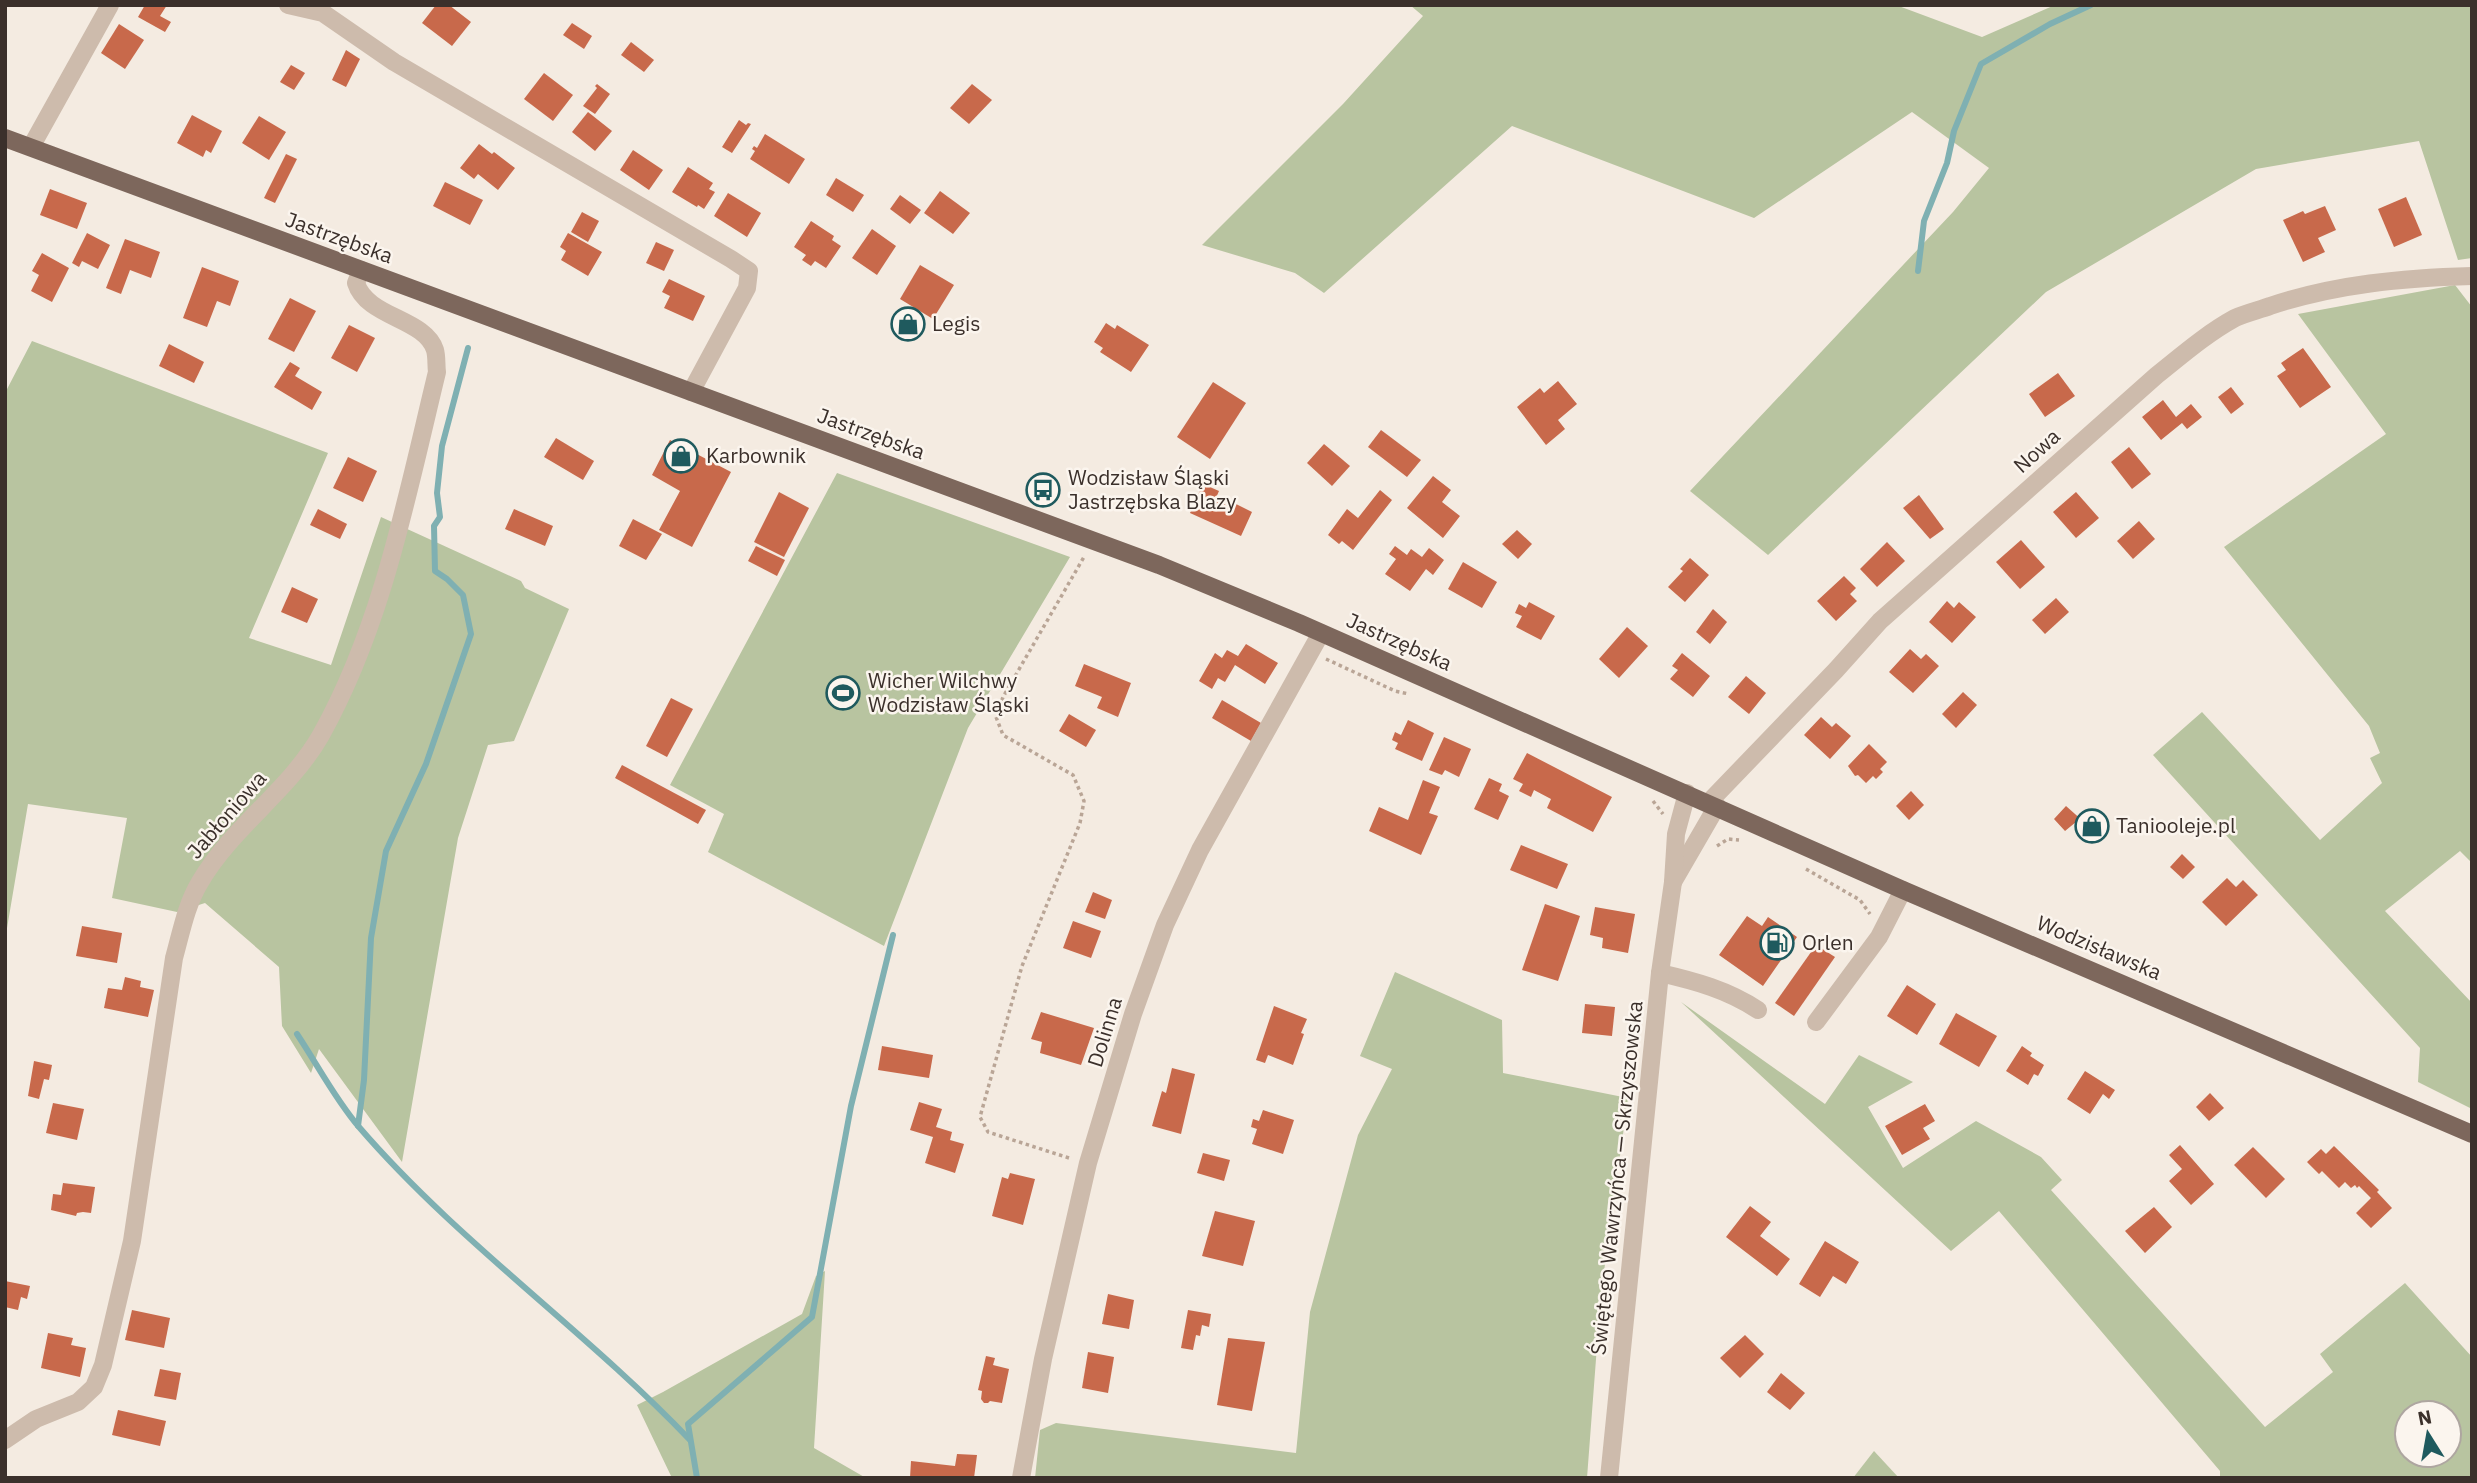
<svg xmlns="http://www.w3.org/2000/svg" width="2477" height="1483" font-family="'IBM Plex Sans',sans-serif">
<rect width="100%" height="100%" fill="#f4ebe1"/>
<g fill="#b8c4a0" fill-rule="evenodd">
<polygon points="1410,5 1896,5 1982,37 2055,5 2472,5 2472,258 2458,260 2419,141 2256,169 2046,292 1768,555 1690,491 1953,212 1989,168 1912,112 1754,218 1512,126 1324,293 1295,273 1202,245 1343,104 1423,16"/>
<polygon points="2455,285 2472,307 2472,863 2460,851 2385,911 2472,1003 2472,1109 2418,1082 2420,1048 2153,755 2202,712 2320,840 2382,783 2370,758 2380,753 2369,726 2224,547 2386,434 2298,314"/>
<polygon points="32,341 328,453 249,638 331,665 381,517 521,581 525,588 569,609 514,741 488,745 458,838 402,1162 319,1049 311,1073 282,1026 279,967 205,903 177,912 112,898 127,818 28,804 5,940 5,393"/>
<polygon points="837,473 1070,557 968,728 884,946 708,852 724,814 670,785"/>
<polygon points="1395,972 1502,1020 1503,1073 1628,1098 1601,1293 1587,1478 1035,1478 1040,1430 1056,1423 1296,1453 1310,1312 1358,1135 1392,1069 1360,1056"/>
<path d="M1681 1002 1825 1104 1859 1055 1913 1082 1868 1107 1903 1168 1976 1121 2041 1157 2062 1180 2051 1190 2265 1427 2333 1372 2320 1354 2405 1283 2472 1357V1478H2220V1471L1999 1211 1951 1251ZM2407 1413H2449V1455H2407Z"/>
<polygon points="825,1271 814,1448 866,1478 672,1478 637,1405 663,1392 802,1314 816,1276"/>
<polygon points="1874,1451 1899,1478 1853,1478"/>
</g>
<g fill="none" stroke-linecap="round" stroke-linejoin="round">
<g stroke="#7fb0b2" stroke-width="6">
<polyline points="1918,271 1924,221 1947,163 1954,131 1981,64 2050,24 2091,5"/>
<path d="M297 1034C317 1064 335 1099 359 1127 457 1241 585 1330 690 1440"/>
<polyline points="358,1126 364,1080 371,938 386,851 426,764 471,634 463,595 447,579 435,571 434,526 440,517 437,493 442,446 468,348"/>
<polyline points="697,1478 688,1424 812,1317 851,1106 893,935"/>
</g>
</g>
<g fill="#c8694b">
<polygon points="145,5 167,5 160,16 171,22 165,32 138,17"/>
<polygon points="436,5 449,5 471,22 452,46 422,23"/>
<polygon points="572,23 592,36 584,49 563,35"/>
<polygon points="119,24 144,40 125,69 101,53"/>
<polygon points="631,42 654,60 644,72 621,55"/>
<polygon points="346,50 360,59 346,87 332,80"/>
<polygon points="291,65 305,73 294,90 280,82"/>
<polygon points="544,73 573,95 553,121 524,99"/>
<polygon points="597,84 610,94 595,114 583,106 597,88 595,86"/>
<polygon points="972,84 992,100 969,124 950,108"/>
<polygon points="588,112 612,131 595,151 572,132"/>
<polygon points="192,115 222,131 211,153 206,150 203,157 177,143"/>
<polygon points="259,116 286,132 269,160 242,143"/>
<polygon points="739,120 746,125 748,123 751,124 732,153 722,147"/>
<polygon points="765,134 805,159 789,184 750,159 755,151 752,149 754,146 757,148"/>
<polygon points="479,144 492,154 494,152 515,168 498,190 478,174 474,179 460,168"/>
<polygon points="633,150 663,170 649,190 620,170"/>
<polygon points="286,154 297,159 275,203 264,198"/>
<polygon points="688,167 713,183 709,189 715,192 704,209 698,205 697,207 672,192"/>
<polygon points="836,178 864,195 853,212 826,195"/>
<polygon points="445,182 483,200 470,225 433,206"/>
<polygon points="50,189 87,203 77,229 40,215"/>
<polygon points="940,191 970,213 953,234 924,213"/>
<polygon points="728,193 761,213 747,237 714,216"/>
<polygon points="900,195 921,210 910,224 890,209"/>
<polygon points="2406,197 2422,235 2394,247 2378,209"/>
<polygon points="2325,206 2336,230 2318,238 2325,252 2303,262 2283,220 2303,211 2305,214"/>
<polygon points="582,212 599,221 588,242 571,232"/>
<polygon points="811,221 834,236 832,240 841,246 826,268 815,261 811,266 802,260 806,255 794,247"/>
<polygon points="872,229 896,246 877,275 852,258"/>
<polygon points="87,233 110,245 98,269 82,261 79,267 72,263"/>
<polygon points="568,233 602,252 588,276 561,260 566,251 560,247"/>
<polygon points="125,239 160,252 151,278 130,270 121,294 106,288"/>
<polygon points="656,242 674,250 664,271 646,263"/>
<polygon points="42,253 69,268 52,302 31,291 39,275 32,271"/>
<polygon points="920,265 954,285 933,319 900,299"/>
<polygon points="202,267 239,281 230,306 217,301 207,327 183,318"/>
<polygon points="669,279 705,296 693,321 664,308 670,296 662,292"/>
<polygon points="290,298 316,311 294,352 268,339"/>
<polygon points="1106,323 1115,329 1117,325 1149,345 1131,372 1100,352 1103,348 1094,342"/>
<polygon points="349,325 375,338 357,372 331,358"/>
<polygon points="169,344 204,362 194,383 159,366"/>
<polygon points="2303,348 2331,387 2300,408 2277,376 2286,370 2281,363"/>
<polygon points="290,362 300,368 295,376 322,392 312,410 274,387"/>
<polygon points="2058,373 2075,396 2045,417 2029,394"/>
<polygon points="1558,381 1577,404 1558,420 1565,429 1546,445 1517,407 1540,388 1544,393"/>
<polygon points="1213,382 1246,403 1210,459 1177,437"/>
<polygon points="2231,387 2244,404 2231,414 2218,397"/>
<polygon points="2163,400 2176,417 2191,404 2202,417 2187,429 2182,423 2161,440 2142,417"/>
<polygon points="1381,430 1421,460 1407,477 1368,447"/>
<polygon points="556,438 594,461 583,480 544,457"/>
<polygon points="670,440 731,472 692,547 659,530 680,491 652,475"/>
<polygon points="1324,444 1350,466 1332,486 1307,463"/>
<polygon points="2129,447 2151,474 2132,489 2111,462"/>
<polygon points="348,457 377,471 363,502 333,488"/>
<polygon points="1433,476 1451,490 1442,502 1460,516 1443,538 1407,508"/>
<polygon points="1203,484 1219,491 1215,500 1230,507 1232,502 1252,512 1241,536 1190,513"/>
<polygon points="1380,490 1392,500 1353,550 1342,541 1339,544 1328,535 1347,509 1358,518"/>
<polygon points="779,492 809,508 784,557 754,542"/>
<polygon points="2076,492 2099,518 2076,538 2053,512"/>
<polygon points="1919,495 1944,529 1930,539 1903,508"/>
<polygon points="318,509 347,524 340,539 310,525"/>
<polygon points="514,509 553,526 545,546 505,529"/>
<polygon points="633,519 662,534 646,560 619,546"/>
<polygon points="2139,521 2155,539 2133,559 2117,541"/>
<polygon points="1517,530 1532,544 1518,559 1502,544"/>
<polygon points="2021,540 2045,567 2020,589 1996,562"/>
<polygon points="1887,542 1905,561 1877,587 1860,569"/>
<polygon points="756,546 785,560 777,576 748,561"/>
<polygon points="1395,546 1407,555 1411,549 1422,557 1429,548 1444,560 1433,575 1426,569 1410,591 1385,574 1396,559 1389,554"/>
<polygon points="1690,558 1709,575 1685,602 1668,587 1683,571 1680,569"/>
<polygon points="1463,562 1497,582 1482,608 1448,589"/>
<polygon points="1844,576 1856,588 1850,594 1857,601 1836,621 1817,601"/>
<polygon points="292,587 318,599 307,623 281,612"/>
<polygon points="2056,598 2069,612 2045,634 2032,620"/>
<polygon points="1947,601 1954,608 1959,602 1976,617 1952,643 1929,622"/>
<polygon points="1529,602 1555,616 1541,640 1516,627 1522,616 1515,613 1519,604 1526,608"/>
<polygon points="1713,609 1727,622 1710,644 1696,632"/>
<polygon points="1627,627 1648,646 1619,678 1599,659"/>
<polygon points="1246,644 1278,663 1265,684 1235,665 1225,682 1218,678 1212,689 1199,681 1215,653 1222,658 1227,650 1238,656"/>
<polygon points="1910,649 1921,659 1926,654 1939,666 1913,693 1889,672"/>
<polygon points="1682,653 1710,676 1693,697 1670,679 1678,670 1672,666"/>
<polygon points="1084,664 1131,683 1118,717 1097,708 1102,697 1075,686"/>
<polygon points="1746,676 1766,693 1749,714 1728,697"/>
<polygon points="1963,692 1977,705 1956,728 1942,714"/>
<polygon points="671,698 693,709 667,757 646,746"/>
<polygon points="1222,700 1261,723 1251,741 1212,718"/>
<polygon points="1069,714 1096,730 1086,747 1059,731"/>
<polygon points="1821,717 1832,727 1836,723 1851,736 1830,759 1804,735"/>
<polygon points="1408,720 1434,733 1422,761 1395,749 1398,743 1392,740 1395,732 1401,735"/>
<polygon points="1444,737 1471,749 1459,777 1445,770 1442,775 1429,770"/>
<polygon points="1869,744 1887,762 1880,769 1883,772 1876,779 1873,776 1866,783 1858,775 1855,776 1848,766"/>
<polygon points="1527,753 1612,797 1593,832 1547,808 1551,799 1534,790 1531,797 1519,791 1523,784 1513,779"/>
<polygon points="622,765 706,810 698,824 615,778"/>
<polygon points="1489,778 1502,784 1499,791 1509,796 1498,820 1474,809"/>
<polygon points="1423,780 1440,787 1429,813 1438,816 1421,855 1369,831 1379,807 1408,820"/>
<polygon points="1911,791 1924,805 1909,820 1896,806"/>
<polygon points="2066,806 2084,822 2094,815 2107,831 2096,842 2076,822 2065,831 2054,819"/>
<polygon points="1521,845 1568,864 1557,889 1510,870"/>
<polygon points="2182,854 2195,867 2183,879 2170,867"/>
<polygon points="2227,878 2236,887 2243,880 2258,895 2226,926 2202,902"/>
<polygon points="1093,892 1112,900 1105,919 1085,912"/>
<polygon points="1545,904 1580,916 1558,981 1522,970"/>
<polygon points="1595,907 1635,914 1628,953 1602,948 1603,938 1590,935"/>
<polygon points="1747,916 1762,926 1768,917 1797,937 1763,986 1719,955"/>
<polygon points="1073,921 1101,931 1091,958 1063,948"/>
<polygon points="82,926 122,933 117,963 76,956"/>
<polygon points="1816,945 1835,957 1794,1016 1775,1003"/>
<polygon points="125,977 141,981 140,987 154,990 148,1017 104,1008 108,988 122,990"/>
<polygon points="1907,985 1936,1004 1917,1035 1887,1016"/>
<polygon points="1585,1004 1615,1007 1612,1036 1582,1033"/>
<polygon points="1274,1006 1307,1019 1301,1033 1304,1034 1293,1065 1268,1055 1265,1063 1256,1060"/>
<polygon points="1041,1012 1094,1028 1081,1065 1040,1053 1042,1042 1031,1039"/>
<polygon points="1956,1013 1997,1036 1979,1067 1939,1044"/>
<polygon points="882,1046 933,1055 929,1078 878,1070"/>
<polygon points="2022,1046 2032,1053 2030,1056 2044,1065 2038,1076 2034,1074 2028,1085 2006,1071"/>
<polygon points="34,1061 52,1065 49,1080 44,1079 39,1099 28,1096"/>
<polygon points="1172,1068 1195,1074 1181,1134 1152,1126 1162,1091 1166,1093"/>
<polygon points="2085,1071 2115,1090 2109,1099 2103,1094 2090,1114 2067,1099"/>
<polygon points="2210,1093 2224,1108 2209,1121 2196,1107"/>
<polygon points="919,1102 942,1109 936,1127 952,1132 950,1140 964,1144 955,1173 925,1163 933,1137 910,1130"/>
<polygon points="53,1103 84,1109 77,1140 46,1133"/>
<polygon points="1925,1104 1935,1121 1923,1128 1930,1139 1902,1155 1885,1126"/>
<polygon points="1263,1110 1294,1120 1283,1154 1252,1144 1257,1129 1251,1127 1253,1119 1259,1121"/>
<polygon points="2180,1145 2214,1184 2191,1205 2169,1181 2182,1169 2169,1155"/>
<polygon points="2334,1146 2379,1190 2377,1192 2392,1208 2371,1228 2356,1213 2371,1198 2359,1186 2357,1188 2355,1185 2351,1188 2345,1182 2339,1188 2322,1171 2319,1174 2307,1162 2321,1149 2326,1154"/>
<polygon points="2253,1147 2285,1179 2266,1198 2234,1165"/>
<polygon points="1203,1153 1230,1160 1224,1181 1197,1173"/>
<polygon points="1010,1173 1035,1179 1023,1225 992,1216 1002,1177 1008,1179"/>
<polygon points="63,1183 95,1187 91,1213 83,1212 77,1213 76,1216 51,1210 53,1194 61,1195"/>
<polygon points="1750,1206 1771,1222 1760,1236 1790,1259 1777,1276 1726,1237"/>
<polygon points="2154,1207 2172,1227 2145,1253 2125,1231"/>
<polygon points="1215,1211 1255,1221 1243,1266 1202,1256"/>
<polygon points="1825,1241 1859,1262 1846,1284 1833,1276 1820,1297 1799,1284"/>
<polygon points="5,1281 30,1286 27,1299 21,1297 18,1310 5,1307"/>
<polygon points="1108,1294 1134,1300 1129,1329 1102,1324"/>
<polygon points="132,1310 170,1318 164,1348 125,1340"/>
<polygon points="1188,1310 1211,1314 1209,1327 1202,1325 1200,1336 1196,1335 1193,1350 1181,1348"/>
<polygon points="48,1333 73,1338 71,1345 86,1348 80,1377 41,1368"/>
<polygon points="1745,1335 1764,1354 1740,1378 1720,1358"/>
<polygon points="1228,1338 1265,1342 1252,1411 1217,1405"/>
<polygon points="1088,1352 1114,1357 1108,1393 1082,1388"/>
<polygon points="986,1356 995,1358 993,1365 1009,1369 1002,1403 990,1401 988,1403 984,1403 981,1399 982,1391 978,1390"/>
<polygon points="160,1369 181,1373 176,1400 154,1396"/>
<polygon points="1781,1373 1805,1393 1790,1410 1767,1392"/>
<polygon points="118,1410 166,1421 160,1446 112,1435"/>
<polygon points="957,1454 977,1455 974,1478 910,1478 911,1461 955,1466"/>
</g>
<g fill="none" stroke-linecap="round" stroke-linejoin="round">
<g stroke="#b9a596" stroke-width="3.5" stroke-dasharray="3.5 3.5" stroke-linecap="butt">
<polyline points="1326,659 1395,691 1409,694"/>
<polyline points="1653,801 1663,814"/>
<polyline points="1717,846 1728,839 1739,840"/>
<polyline points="1806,869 1860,900 1870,914"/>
<polyline points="1069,1158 988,1132 980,1117 1022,966 1080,823 1084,801 1073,775 1003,735 996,717 1003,697 1084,557"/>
</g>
<g stroke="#cdbbac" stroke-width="18">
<polyline points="288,5 323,13 394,62 731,259 749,271 747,288 691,392"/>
<polyline points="31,147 110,5"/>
<path d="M1709 802 1836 670 1880 621 2157 375C2182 355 2206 334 2235 318 2246 313 2259 310 2270 306 2336 284 2403 278 2472 276"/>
<polyline points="1673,882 1717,806"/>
<path d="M1660 973C1695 981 1728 990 1758 1010"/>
<polyline points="1816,1022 1879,937 1903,890"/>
<path d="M5 1440 36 1419 78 1402 94 1387 103 1365 132 1241 174 958C181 933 186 905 200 882 232 827 289 791 321 735 383 624 407 495 437 372 436 365 437 357 435 350 425 318 367 318 356 283L361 270"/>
<polyline points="1021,1478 1043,1359 1088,1163 1133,1014 1165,925 1200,850 1321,633"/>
<polyline points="1609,1478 1660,973 1673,882 1676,834 1687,793"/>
</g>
<polyline stroke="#7d675c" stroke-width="18" points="5,138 1159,565 1299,623 1903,890 2472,1134"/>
</g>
<defs>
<symbol id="shop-ring" viewBox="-11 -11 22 22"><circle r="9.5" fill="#fbf5ee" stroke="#1f5a5e" stroke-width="1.5"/><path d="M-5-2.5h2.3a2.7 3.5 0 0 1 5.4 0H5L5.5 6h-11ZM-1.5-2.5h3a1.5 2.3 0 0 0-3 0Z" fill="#1f5a5e"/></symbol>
<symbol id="bus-ring" viewBox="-11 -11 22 22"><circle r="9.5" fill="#fbf5ee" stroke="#1f5a5e" stroke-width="1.5"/><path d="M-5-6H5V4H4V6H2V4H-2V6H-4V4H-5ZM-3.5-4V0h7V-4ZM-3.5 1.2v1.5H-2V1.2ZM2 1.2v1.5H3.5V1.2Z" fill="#1f5a5e"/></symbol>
<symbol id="stadium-ring" viewBox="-11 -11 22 22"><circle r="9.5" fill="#fbf5ee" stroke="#1f5a5e" stroke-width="1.5"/><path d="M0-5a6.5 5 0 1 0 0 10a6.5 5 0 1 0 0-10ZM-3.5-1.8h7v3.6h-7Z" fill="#1f5a5e"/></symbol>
<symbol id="fuel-ring" viewBox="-11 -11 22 22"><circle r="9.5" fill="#fbf5ee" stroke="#1f5a5e" stroke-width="1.5"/><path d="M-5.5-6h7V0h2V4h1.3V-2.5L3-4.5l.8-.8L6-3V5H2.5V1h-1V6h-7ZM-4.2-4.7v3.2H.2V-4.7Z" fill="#1f5a5e"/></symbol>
</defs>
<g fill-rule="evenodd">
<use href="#shop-ring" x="889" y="305" width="38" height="38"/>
<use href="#shop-ring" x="662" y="437" width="38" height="38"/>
<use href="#bus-ring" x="1024" y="471" width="38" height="38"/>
<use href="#stadium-ring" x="824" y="674" width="38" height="38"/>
<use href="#shop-ring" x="2073" y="807" width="38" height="38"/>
<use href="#fuel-ring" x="1758" y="924" width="38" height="38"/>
</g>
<g text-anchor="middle" stroke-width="5" stroke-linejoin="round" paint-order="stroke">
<g font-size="21" fill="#3b302b" stroke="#fbf5ee">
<text transform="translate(339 238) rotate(20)" y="7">Jastrzębska</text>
<text transform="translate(871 434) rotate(20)" y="7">Jastrzębska</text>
<text transform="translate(2037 451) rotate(-42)" y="7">Nowa</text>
<text transform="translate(1399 642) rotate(24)" y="7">Jastrzębska</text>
<text transform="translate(227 815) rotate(-49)" y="7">Jabłoniowa</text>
<text transform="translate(2099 948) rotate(23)" y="7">Wodzisławska</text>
<text transform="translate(1105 1032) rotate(-73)" y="7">Dolinna</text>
<text transform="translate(1617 1178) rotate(-84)" y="7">Świętego Wawrzyńca — Skrzyszowska</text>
</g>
<g font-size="21" fill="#3b302b" stroke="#fbf5ee" text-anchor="start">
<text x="932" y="331">Legis</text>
<text x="706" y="463">Karbownik</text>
<text x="1068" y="485">Wodzisław Śląski<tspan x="1068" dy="24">Jastrzębska Blazy</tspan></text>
<text x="868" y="688">Wicher Wilchwy<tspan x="868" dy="24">Wodzisław Śląski</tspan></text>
<text x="2116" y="833">Taniooleje.pl</text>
<text x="1802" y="950">Orlen</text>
</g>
</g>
<rect width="2477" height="1483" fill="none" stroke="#3b302b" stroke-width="14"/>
<g transform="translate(2428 1434) rotate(349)"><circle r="33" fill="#fbf5ee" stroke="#aea6a0" stroke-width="2"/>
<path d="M0-5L12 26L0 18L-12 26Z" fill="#1f5a5e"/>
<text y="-10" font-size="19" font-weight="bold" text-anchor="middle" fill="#3b302b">N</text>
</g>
</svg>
